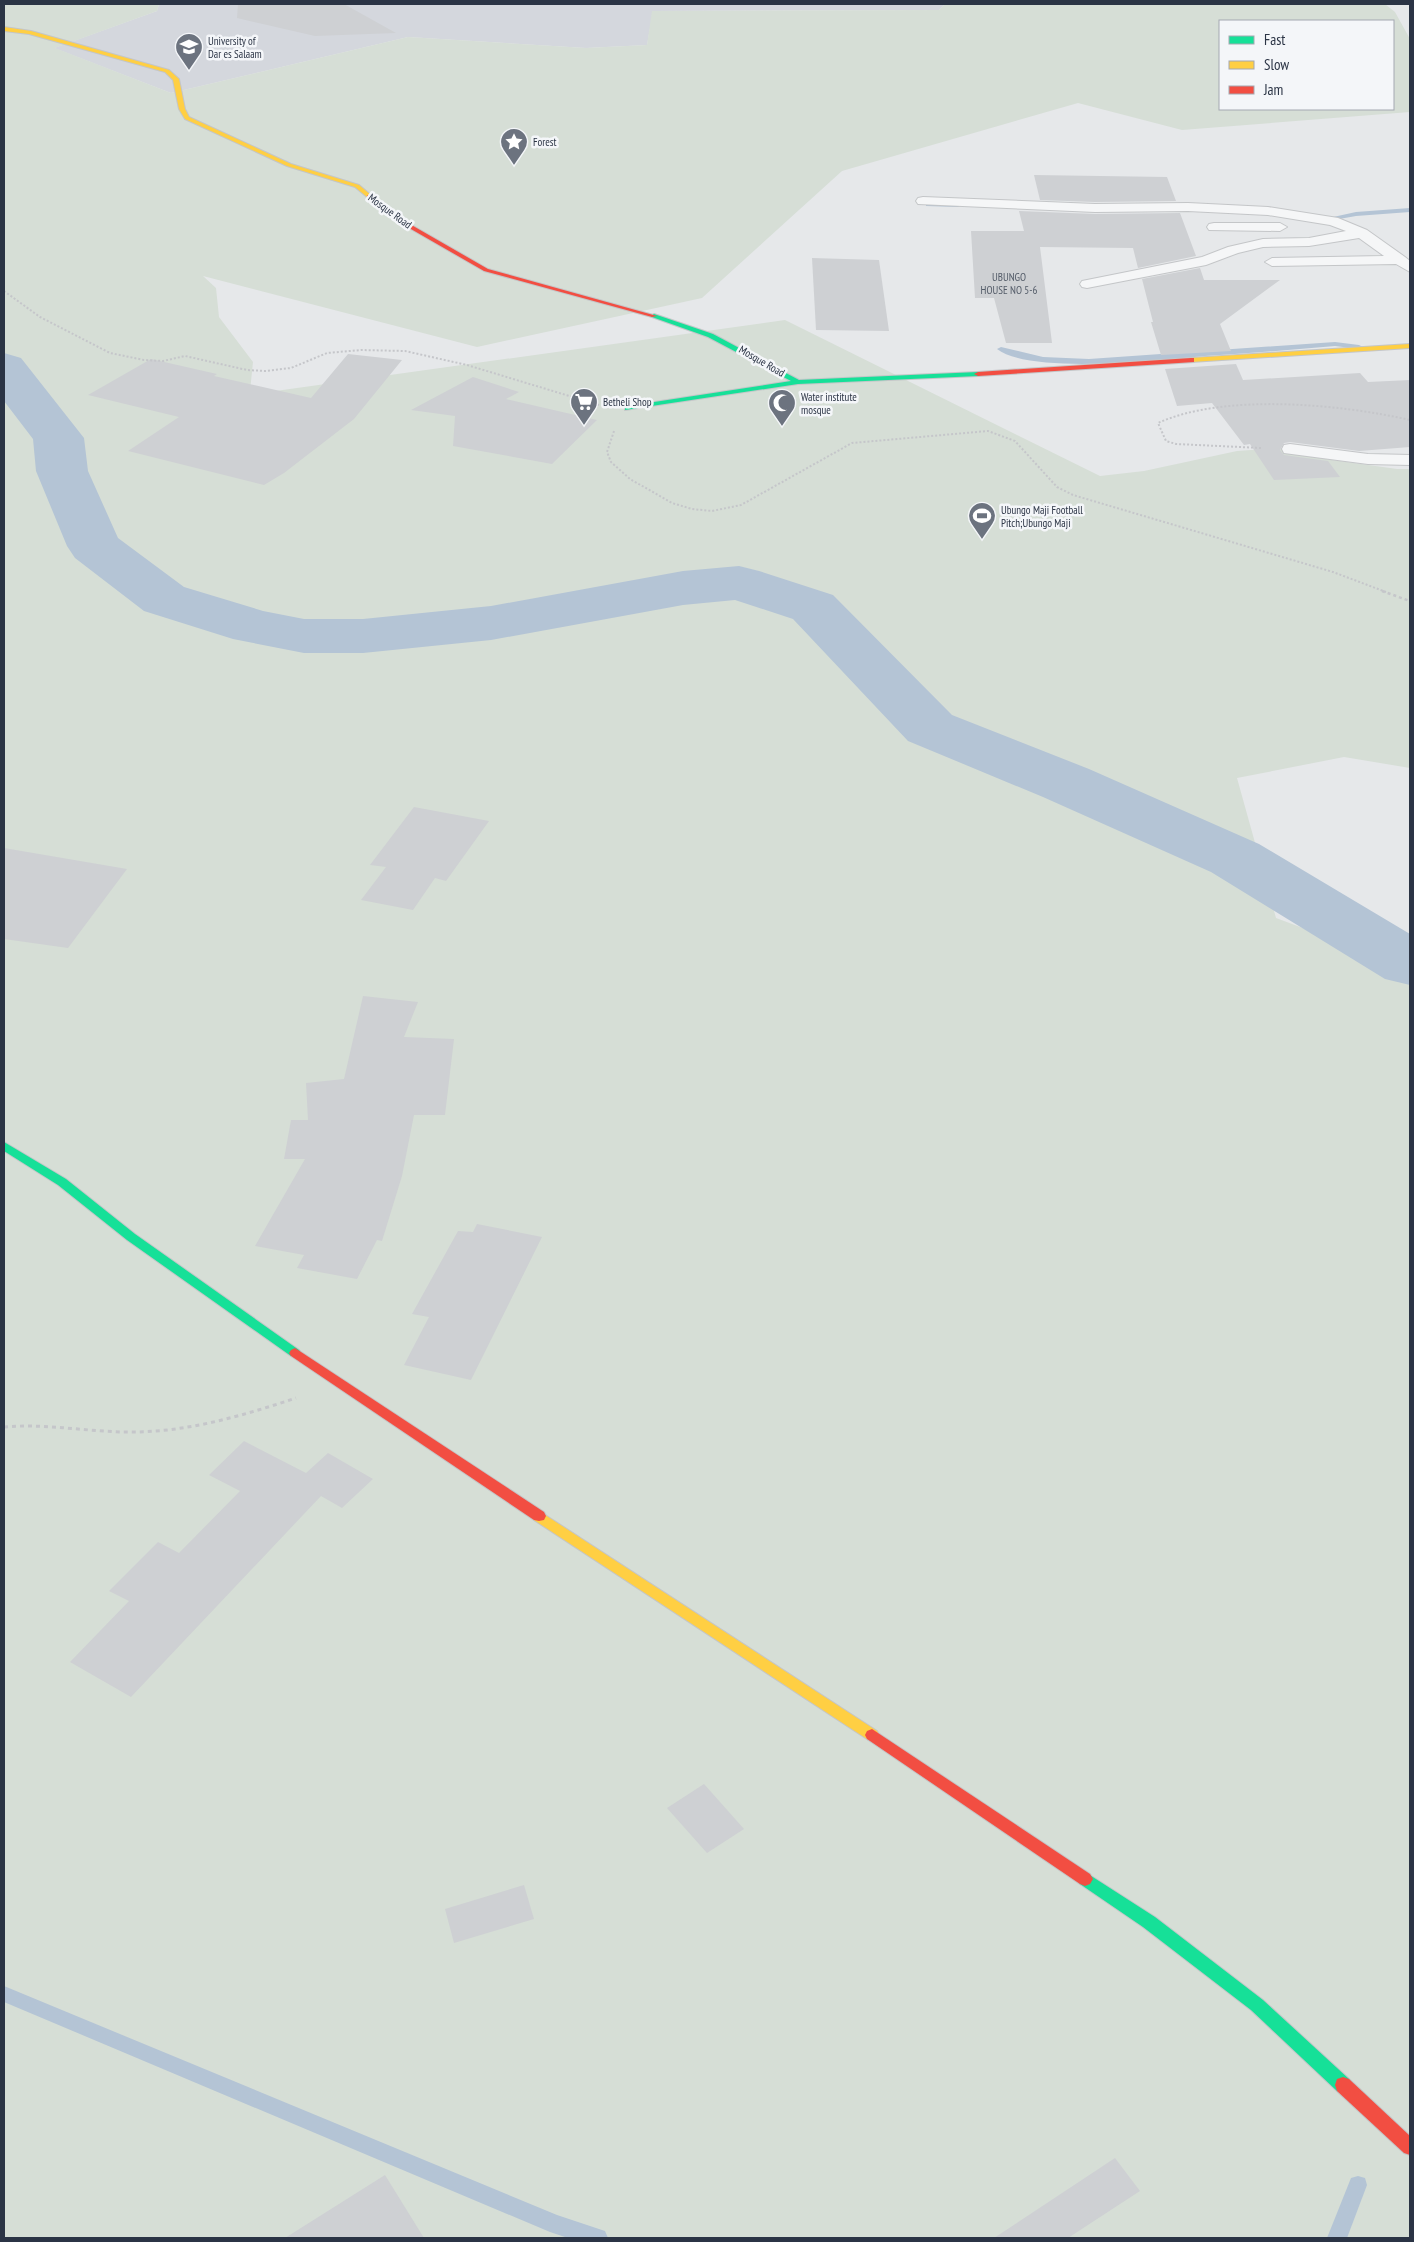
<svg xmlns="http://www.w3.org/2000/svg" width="1414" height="2242" font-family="'PT Sans Narrow',sans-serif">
<rect width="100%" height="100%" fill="#e6e8ea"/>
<polygon fill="#d4d7dd" points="159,4 945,4 939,10 653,11 647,45 586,48 408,37 171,93 54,48 157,11"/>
<path fill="#d6ded6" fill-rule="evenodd" d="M4 4H159L157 11 55 48 171 93 408 37 586 48 647 45 652 11 939 10 945 4H1385L1395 12 1410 39V112L1182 130 1078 103 842 171 702 298 477 347 203 276 216 288 219 317 253 362 250 391 240 396 785 320 1100 476 1144 471 1237 451 1277 448 1318 458 1397 469H1410V768L1344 757 1237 778 1276 918 1410 968V2238H4ZM1220 21H1393V109H1220Z"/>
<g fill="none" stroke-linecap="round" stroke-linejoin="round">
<g fill="#b4c4d5" fill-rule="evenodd">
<polygon points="928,203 958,203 961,205 958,207 926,206 926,204"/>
<polygon points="1410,208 1410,212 1356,216 1328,221 1324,219 1356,212"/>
<path d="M1335 342 1359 345 1363 347 1359 349 1335 346C1292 350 1248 353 1205 356 1161 360 1031 375 997 349L1001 347 1043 357 1089 359Z"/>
<polygon points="4,1986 557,2215 605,2231 608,2238 568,2238 550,2232 4,2002"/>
<polygon points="1358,2176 1365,2178 1367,2185 1347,2238 1327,2238 1351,2178"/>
</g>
<polygon fill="#b4c4d5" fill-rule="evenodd" points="4,353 21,358 84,438 88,471 118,538 184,587 263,611 304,619 363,619 491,606 683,571 739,566 759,571 833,595 952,715 1089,769 1259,844 1410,934 1410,985 1385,979 1211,872 1043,797 908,741 793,619 735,600 683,605 491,640 363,653 304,653 233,639 144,611 75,558 67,546 36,471 33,439 4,401"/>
</g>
<g fill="#ced0d3">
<polygon points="238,4 344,4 396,33 315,36 237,18"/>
<polygon points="1034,175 1167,177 1176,201 1095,202 1040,200"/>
<polygon points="1019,211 1095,214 1180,213 1196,256 1138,268 1133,248 1040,247 1052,343 1006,343 994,298 975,298 971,231 1024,231"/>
<polygon points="812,258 879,260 889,331 816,330"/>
<polygon points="1200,268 1204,280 1280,280 1220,324 1231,351 1161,355 1151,322 1153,322 1142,279"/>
<polygon points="348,354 402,360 354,419 284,473 264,485 128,451 179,417 88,395 151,359 217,374 214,376 311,398"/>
<polygon points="1236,364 1243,380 1360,373 1368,382 1410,380 1410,447 1359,451 1290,442 1284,443 1280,450 1284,455 1328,461 1340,477 1274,480 1250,444 1244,445 1212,403 1177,406 1165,369"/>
<polygon points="473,377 519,392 506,399 597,420 552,464 453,446 455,416 411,410"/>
<polygon points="414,807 489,821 446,881 435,878 413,910 361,900 386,867 370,865"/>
<polygon points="4,848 127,869 68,948 4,939"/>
<polygon points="363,996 418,1002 404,1037 454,1039 445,1115 414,1115 402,1176 382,1241 377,1240 357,1279 297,1268 304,1255 255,1246 305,1159 284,1159 291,1120 308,1120 306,1083 344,1079"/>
<polygon points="477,1224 542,1237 471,1380 404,1365 429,1317 412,1314 458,1231 473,1232"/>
<polygon points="244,1441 306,1473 328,1453 373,1479 342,1508 321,1496 131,1697 70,1662 129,1601 109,1591 158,1542 179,1553 240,1491 209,1475"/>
<polygon points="704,1784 744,1829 707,1853 667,1808"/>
<polygon points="524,1885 534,1919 454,1943 445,1909"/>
<polygon points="1115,2158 1140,2191 1068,2238 994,2238"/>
<polygon points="385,2175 424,2238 285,2238"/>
</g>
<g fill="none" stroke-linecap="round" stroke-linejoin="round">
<defs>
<g id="lane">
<polygon points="923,197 1095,204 1188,203 1268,207 1338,218 1367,230 1405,257 1410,261 1410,272 1396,264 1272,266 1265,262 1272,258 1384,256 1359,238 1309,246 1263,247 1238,253 1206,265 1087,288 1082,287 1080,284 1082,281 1202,257 1228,247 1263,239 1309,238 1346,231 1330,225 1268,215 1188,211 1095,212 918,204 916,201 918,198"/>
<polygon points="1214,223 1280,223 1287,227 1280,231 1209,230 1207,227 1209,224"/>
<polygon points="1290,444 1368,454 1410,455 1410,465 1368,464 1284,453 1282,449 1284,445"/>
</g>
<g id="fast">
<polygon points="654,314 713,334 799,380 978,372 982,374 978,376 798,384 625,410 625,406 628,406 791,381 708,337 652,317 651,316"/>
<polygon points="4,1142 66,1179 135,1234 299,1350 301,1353 299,1356 291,1356 127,1240 58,1185 4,1151"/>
<polygon points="1085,1872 1155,1917 1263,2000 1349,2079 1351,2085 1349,2091 1343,2093 1337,2091 1251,2010 1143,1927 1080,1884 1077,1879 1080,1874"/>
</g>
<g id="slow">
<polygon points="4,27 31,31 169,70 179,79 185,109 189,117 291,164 359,185 372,196 367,197 355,187 287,166 185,119 179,109 173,80 165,72 29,34 4,31"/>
<polygon points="1410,344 1410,348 1191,362 1187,360 1191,358"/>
<polygon points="539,1511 877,1731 879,1735 877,1739 872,1741 867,1739 534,1520 532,1516 534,1512"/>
</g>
<g id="jam">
<polygon points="367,195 371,195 401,219 488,269 657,316 652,317 484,271 397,221 367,197"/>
<polygon points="1191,358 1194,358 1194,362 978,376 974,374 978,372"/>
<polygon points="295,1348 544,1512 546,1516 544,1520 539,1521 534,1520 291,1356 289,1353 291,1350"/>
<polygon points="872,1729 1090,1874 1093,1879 1090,1884 1085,1886 1080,1884 867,1739 865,1735 867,1731"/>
<polygon points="1343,2077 1349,2079 1410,2136 1410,2155 1404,2153 1337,2091 1335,2085 1337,2079"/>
</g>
</defs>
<use href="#lane" stroke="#c4c6c8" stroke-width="2"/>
<use href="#fast" stroke="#c4c6c8" stroke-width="2"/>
<use href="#slow" stroke="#c4c6c8" stroke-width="2"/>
<use href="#jam" stroke="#c4c6c8" stroke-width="2"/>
<g stroke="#c5c6ca" stroke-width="2" stroke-dasharray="2 2" stroke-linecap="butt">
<polyline points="4,291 40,317 110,353 144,360 163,361 185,356 247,370 265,371 291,368 327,353 361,350 405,351 467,365 599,405"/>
<polyline points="614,431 607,452 611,462 630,479 672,503 692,509 712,511 741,505 852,443 988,431 1015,441 1057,487 1073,495 1333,572 1386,592"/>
<path d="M1261 448 1176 444 1166 441 1158 423C1224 393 1340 404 1410 420"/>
</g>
<polyline stroke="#c5c6ca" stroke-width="2.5" stroke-dasharray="3 3" stroke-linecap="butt" points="1382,591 1410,601"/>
<path stroke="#c5c6ca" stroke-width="3" stroke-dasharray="4 4" stroke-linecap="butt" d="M4 1427C49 1423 92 1433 137 1432 191 1431 245 1415 296 1398"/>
<use href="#lane" fill="#f5f6f7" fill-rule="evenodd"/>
<use href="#fast" fill="#16e098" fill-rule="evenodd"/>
<use href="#slow" fill="#ffcf43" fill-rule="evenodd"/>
<use href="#jam" fill="#f24e42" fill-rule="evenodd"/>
</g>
<defs>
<symbol id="university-pin" viewBox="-11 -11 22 30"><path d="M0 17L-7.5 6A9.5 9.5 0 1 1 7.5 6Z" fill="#6c737f" stroke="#f4f6f9"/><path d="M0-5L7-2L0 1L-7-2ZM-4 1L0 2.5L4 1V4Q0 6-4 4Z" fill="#fff"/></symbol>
<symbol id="sight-pin" viewBox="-11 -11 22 30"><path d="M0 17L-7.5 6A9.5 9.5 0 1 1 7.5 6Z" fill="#6c737f" stroke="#f4f6f9"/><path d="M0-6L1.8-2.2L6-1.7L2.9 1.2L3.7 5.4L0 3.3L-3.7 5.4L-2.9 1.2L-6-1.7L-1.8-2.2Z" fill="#fff"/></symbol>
<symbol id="supermarket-pin" viewBox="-11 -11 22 30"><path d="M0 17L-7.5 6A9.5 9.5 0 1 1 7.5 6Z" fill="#6c737f" stroke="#f4f6f9"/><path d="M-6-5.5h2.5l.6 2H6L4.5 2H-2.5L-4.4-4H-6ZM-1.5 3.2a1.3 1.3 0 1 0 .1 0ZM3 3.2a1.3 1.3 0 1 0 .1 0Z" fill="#fff"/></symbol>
<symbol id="mosque-pin" viewBox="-11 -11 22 30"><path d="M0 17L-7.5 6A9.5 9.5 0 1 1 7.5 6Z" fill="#6c737f" stroke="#f4f6f9"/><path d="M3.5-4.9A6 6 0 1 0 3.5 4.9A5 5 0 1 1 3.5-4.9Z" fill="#fff"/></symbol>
<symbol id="stadium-pin" viewBox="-11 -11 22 30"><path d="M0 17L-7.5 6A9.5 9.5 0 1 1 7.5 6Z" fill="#6c737f" stroke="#f4f6f9"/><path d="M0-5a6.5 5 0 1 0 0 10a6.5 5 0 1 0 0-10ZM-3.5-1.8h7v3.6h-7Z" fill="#fff"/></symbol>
</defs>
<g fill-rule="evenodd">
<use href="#university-pin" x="173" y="31" width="32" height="43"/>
<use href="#sight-pin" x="498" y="126" width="32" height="43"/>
<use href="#supermarket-pin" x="568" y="386" width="32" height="43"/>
<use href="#mosque-pin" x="766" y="387" width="32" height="43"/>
<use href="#stadium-pin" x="966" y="500" width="32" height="43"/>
</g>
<g text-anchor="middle" stroke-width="5" stroke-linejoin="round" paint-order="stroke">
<g font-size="11" fill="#2b3445" stroke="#f4f6f9" text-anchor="start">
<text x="208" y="45">University of<tspan x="208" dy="13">Dar es Salaam</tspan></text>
<text x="533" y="146">Forest</text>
<text x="801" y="401">Water institute<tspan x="801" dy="13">mosque</tspan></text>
<text x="603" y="406">Betheli Shop</text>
<text x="1001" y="514">Ubungo Maji Football<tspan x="1001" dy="13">Pitch;Ubungo Maji</tspan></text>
</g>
<g font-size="11" fill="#2b3445" stroke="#f4f6f9">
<text transform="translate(390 211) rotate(36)" y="4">Mosque Road</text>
<text transform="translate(762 361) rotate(30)" y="4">Mosque Road</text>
</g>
<g font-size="11" fill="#545c69">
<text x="1009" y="281">UBUNGO<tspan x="1009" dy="13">HOUSE NO 5-6</tspan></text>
</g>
</g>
<rect width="1414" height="2242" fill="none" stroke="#2b3445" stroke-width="10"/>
<rect x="1219" y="20" width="175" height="90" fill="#f4f6f9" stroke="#a4a8b1"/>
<rect x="1229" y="36" width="25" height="8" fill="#16e098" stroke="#a4a8b1"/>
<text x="1264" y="45" font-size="15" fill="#2b3445">Fast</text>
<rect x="1229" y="61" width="25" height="8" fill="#ffcf43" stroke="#a4a8b1"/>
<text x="1264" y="70" font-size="15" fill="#2b3445">Slow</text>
<rect x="1229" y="86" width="25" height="8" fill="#f24e42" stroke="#a4a8b1"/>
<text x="1264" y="95" font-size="15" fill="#2b3445">Jam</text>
</svg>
